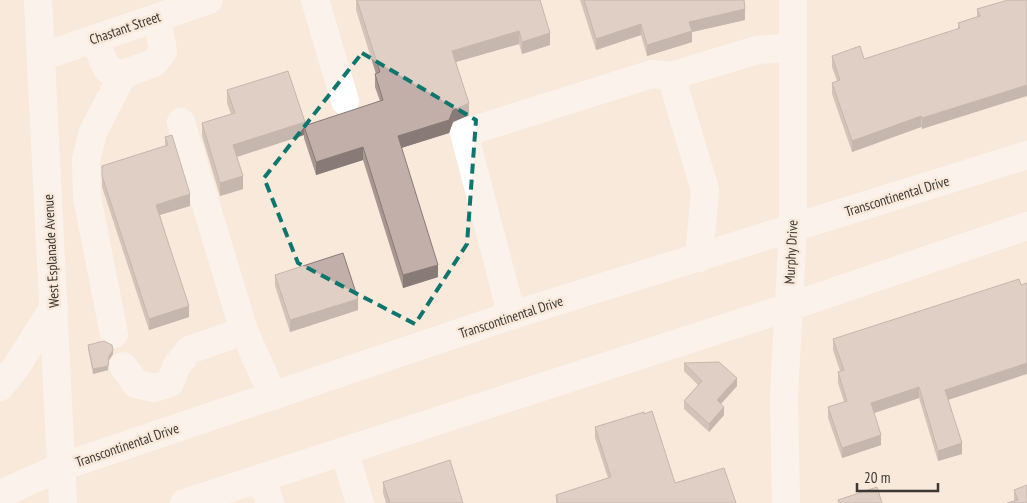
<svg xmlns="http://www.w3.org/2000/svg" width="1027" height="503" font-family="'PT Sans Narrow',sans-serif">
<rect width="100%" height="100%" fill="#f8e9db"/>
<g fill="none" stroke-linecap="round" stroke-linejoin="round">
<g stroke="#fff" stroke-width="28">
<polyline points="315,0 345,101"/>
<polyline points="94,39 107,69 123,74 154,63 163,51 157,18"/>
<polyline points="41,57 209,0"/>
<polyline points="181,122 244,331 273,396"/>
<polyline points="699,258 705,190 671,76 757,50 793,47"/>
<polyline points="512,316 464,133 652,74 671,76"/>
<polyline points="114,334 87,197 86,160 93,132 123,74"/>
<polyline points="123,366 136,384 154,388 170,383 176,367 189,350 244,331"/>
<polyline points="344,451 360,503"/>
<polyline points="262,478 270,503"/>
<polyline points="0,494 61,467 503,318 1027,155"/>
<polyline points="184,503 789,307 1027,226"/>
<polyline points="786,503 784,396 793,228 793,0"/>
</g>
<g stroke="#fff" stroke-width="28">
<polyline points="38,0 63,503"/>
<polyline points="0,387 16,367 54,307"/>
</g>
</g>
<g fill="#a89691">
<polygon points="356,0 540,0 550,45 522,54 519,44 456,62 469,115 453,122 449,133 401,148 438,277 403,288 363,160 316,175 304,138 304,135 237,157 243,189 220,196 202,136 202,123 231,114 227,103 227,90 305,126 380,101 375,87 375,74 376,74 356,10"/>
<polygon points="580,0 744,0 745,20 692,32 692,42 647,56 641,35 596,50"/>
<polygon points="1008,0 922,129 921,127 852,152 832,94 832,83 837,81 832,67 832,56 864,59 958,29 958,23 977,17 977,9"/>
<polygon points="165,137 190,206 160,215 189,317 149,330 102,187 102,166 165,146"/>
<polygon points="275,275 358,310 290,332 275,286"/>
<polygon points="833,339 948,400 962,454 938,461 919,398 874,413 881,445 842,458 828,418 828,407 844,402 838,383 838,372 840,371 833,350"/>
<polygon points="88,345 113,354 109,360 108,370 93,374 88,349"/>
<polygon points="684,363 737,386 721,404 724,415 709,432 684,409 684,401 698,385 684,371"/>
<polygon points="595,427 675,483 736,503 556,503 556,495 608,478 595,438"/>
<polygon points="383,482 463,503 386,503 383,493"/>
<polygon points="1014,490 1027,503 1014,501"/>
</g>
<g fill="#887a76">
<polygon points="745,9 745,20 692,32 692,42 647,56 647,45 689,22"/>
<polygon points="641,24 641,35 596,50 596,39"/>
<polygon points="519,31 519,44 452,63 452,51"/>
<polygon points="550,33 550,45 522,54 522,42"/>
<polygon points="1027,85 1027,96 922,129 922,118"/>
<polygon points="469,103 469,115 453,122 449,133 398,149 398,136"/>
<polygon points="921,116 921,127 852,152 852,141"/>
<polygon points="305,122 304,135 233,158 233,145"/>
<polygon points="363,147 363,160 316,175 316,162"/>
<polygon points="243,176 243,189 220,196 220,183"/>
<polygon points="190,194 190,206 156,216 156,205"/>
<polygon points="438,265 438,277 403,288 403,275"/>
<polygon points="358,299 358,310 290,332 290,320"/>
<polygon points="189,306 189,317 149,330 149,319"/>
<polygon points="113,350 113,354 109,360 109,356"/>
<polygon points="1027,363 1027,374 945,401 945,390"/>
<polygon points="108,366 108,370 93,374 93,369"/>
<polygon points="737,378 737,386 717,408 717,400"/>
<polygon points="919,387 919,398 871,414 871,403"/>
<polygon points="724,407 724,415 709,432 709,424"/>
<polygon points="881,435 881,445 842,458 842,448"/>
<polygon points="962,443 962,454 938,461 938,451"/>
</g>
<g fill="#c3afa9" stroke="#887a76">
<polygon points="357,0 540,0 550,33 522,42 519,31 452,51 469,103 453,110 449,120 398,136 438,265 403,275 363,147 316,162 304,126 383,100 375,74 380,72"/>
<polygon points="584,0 744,0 745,9 689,22 692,31 647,45 641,24 596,39"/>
<polygon points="1008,0 1027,0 1027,85 922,118 921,116 852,141 832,83 840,80 832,56 860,46 864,59 960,28 958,23 980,16 977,9"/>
<polygon points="288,71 305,122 233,145 243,176 220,183 202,123 235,113 227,90"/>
<polygon points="172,135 190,194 156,205 189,306 149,319 102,176 102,166 168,145 165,137"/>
<polygon points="343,253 358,299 290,320 275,275"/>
<polygon points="1019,279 1021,285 1027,283 1027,363 945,390 962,443 938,451 919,387 871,403 881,435 842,448 828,407 847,401 838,372 844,370 833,339"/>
<polygon points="104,341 112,345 113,350 109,356 108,366 93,369 88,345"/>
<polygon points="719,362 737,378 717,400 724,407 709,424 684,401 702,381 684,363"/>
<polygon points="652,411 675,483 724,468 736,503 558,503 556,495 611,477 595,427 644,412 644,414"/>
<polygon points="450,460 463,503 390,503 383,482"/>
<polygon points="1027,485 1027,503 1007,503 1018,500 1014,490"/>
<polygon points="877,487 882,503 839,503 838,500"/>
</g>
<path d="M0 0H1027V503H0ZM362 53 476 120 467 244 415 324 298 263 264 178Z" fill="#f8e9db" fill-opacity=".55" fill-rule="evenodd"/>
<path fill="none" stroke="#0f766e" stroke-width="4" stroke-dasharray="10 6" stroke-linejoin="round" d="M362 53 476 120 467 244 415 324 298 263 264 178Z"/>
<g text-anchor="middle" stroke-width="5" stroke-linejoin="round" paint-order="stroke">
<g font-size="14" fill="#3c3732" stroke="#f8e9db">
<text transform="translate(125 28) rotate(-19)" y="5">Chastant Street</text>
<text transform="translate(897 196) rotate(-17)" y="5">Transcontinental Drive</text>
<text transform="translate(51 251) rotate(-93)" y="5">West Esplanade Avenue</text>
<text transform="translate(791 252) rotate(-87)" y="5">Murphy Drive</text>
<text transform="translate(511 317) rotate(-18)" y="5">Transcontinental Drive</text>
<text transform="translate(127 445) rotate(-19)" y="5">Transcontinental Drive</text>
</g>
</g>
<path d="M857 483v8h81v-8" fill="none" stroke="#3c3732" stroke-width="2.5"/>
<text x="864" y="483" font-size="15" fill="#3c3732" stroke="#f8e9db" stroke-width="4" paint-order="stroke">20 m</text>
</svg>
